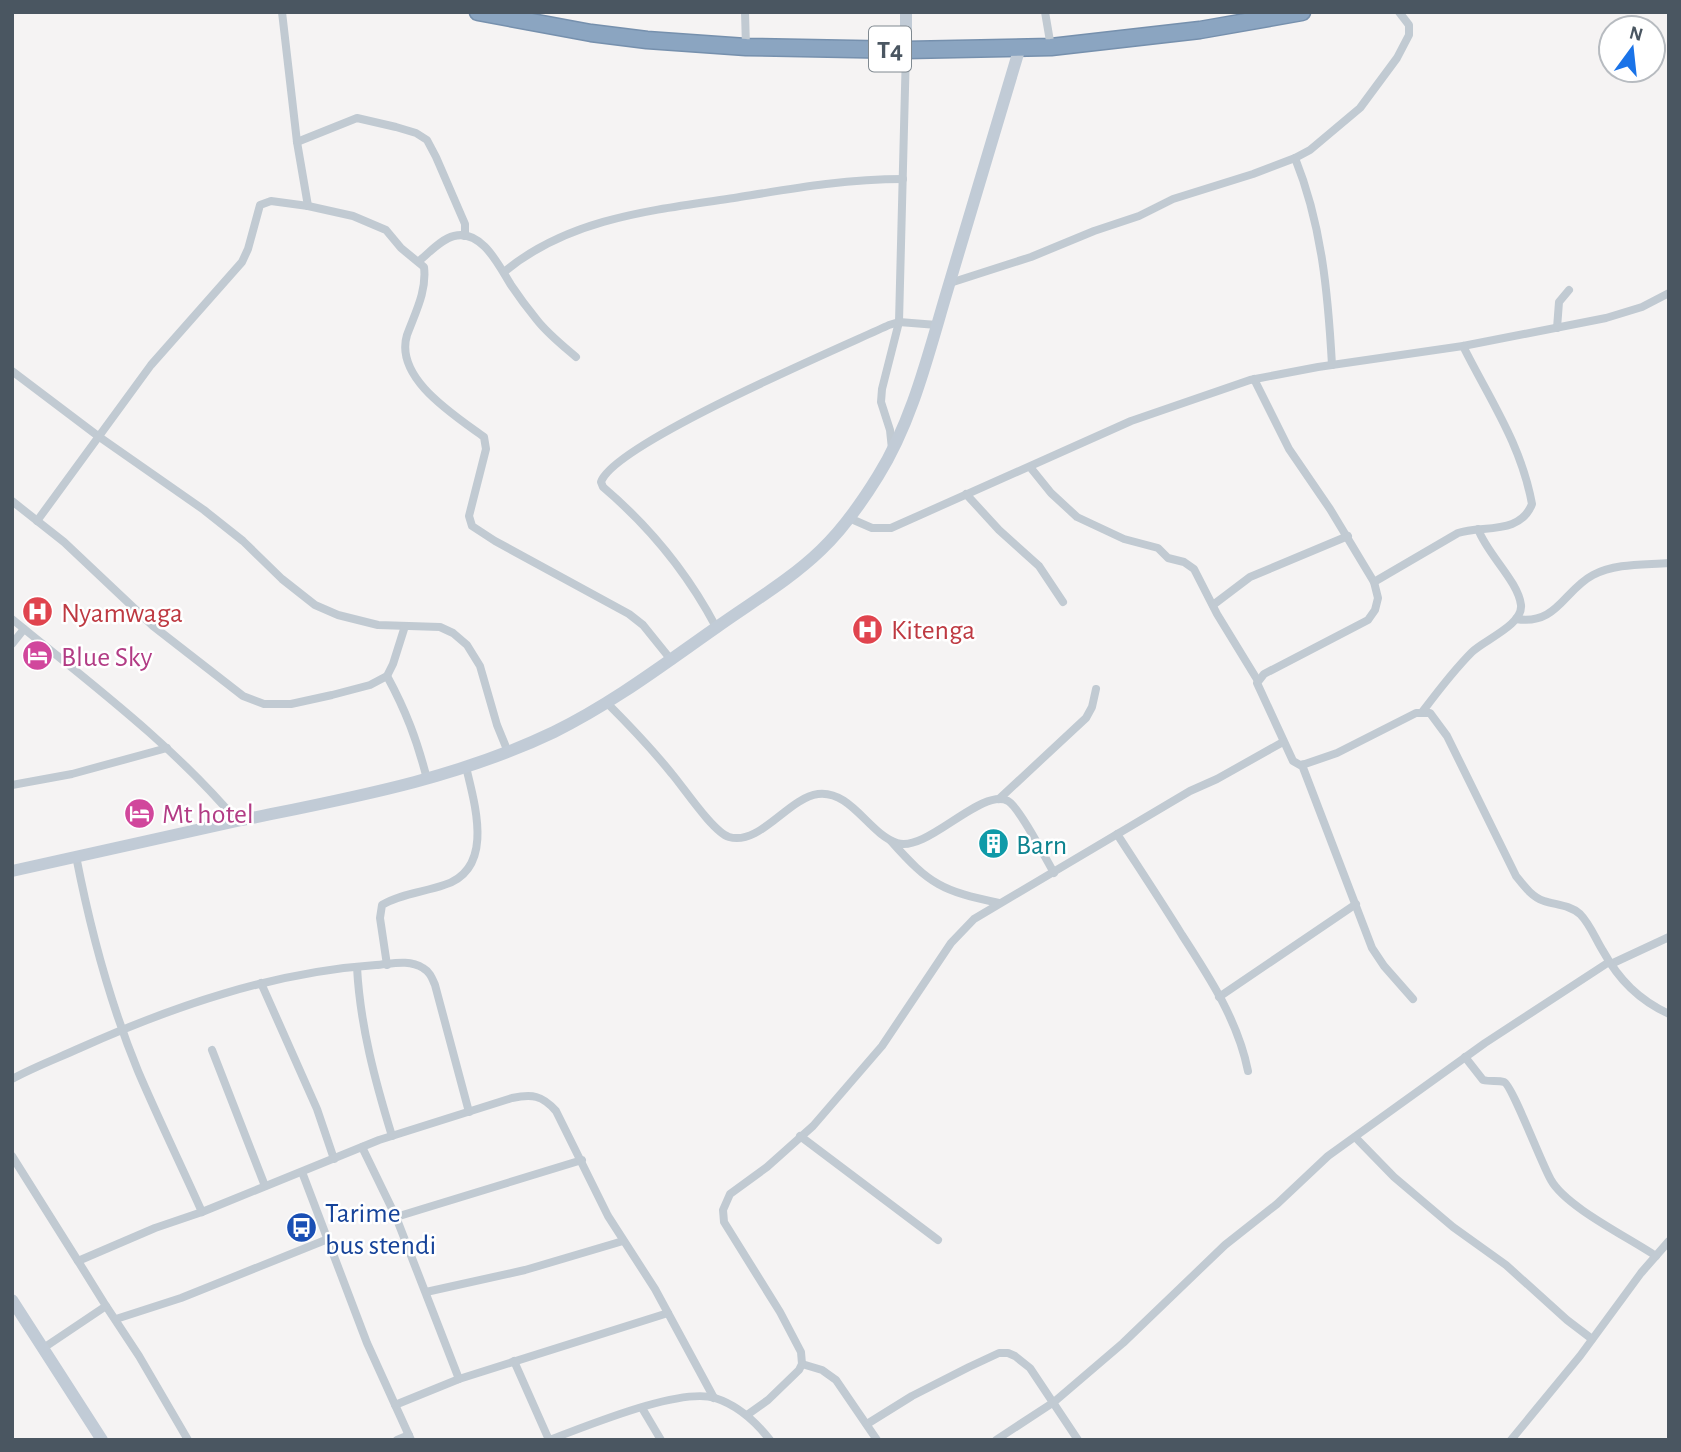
<svg xmlns="http://www.w3.org/2000/svg" width="1681" height="1452" font-family="'Alegreya Sans',sans-serif">
<rect width="100%" height="100%" fill="#f5f3f3"/>
<g fill="none" stroke-linecap="round" stroke-linejoin="round">
<defs>
<polyline id="highway" points="478,12 591,33 647,40 746,47 906,50 1051,47 1200,30 1302,12"/>
</defs>
<use href="#highway" stroke="#7690ad" stroke-width="19"/>
<g stroke="#c1cad2" stroke-width="8">
<polyline points="282,12 297,142 308,206"/>
<polyline points="745,12 746,47"/>
<polyline points="1045,12 1051,47"/>
<polyline points="297,142 357,118 396,127 416,133 427,140 436,157 465,224 465,236"/>
<path d="M1295 158C1322 225 1328 294 1332 365"/>
<path d="M419 261C429 253 441 239 454 236 482 229 499 266 511 285 519 297 528 309 537 320 548 334 562 345 576 357"/>
<path d="M504 272C569 218 653 210 734 198 790 189 845 179 903 179"/>
<polyline points="950,283 1031,257 1094,231 1139,216 1173,199 1253,174 1295,158 1310,150 1360,108 1397,58 1409,35 1409,25 1399,12"/>
<polyline points="1557,328 1559,302 1569,290"/>
<polyline points="12,371 98,436 204,510 243,541 282,579 315,605 338,615 378,625 440,627 453,633 467,645 480,666 497,725 508,752"/>
<path d="M1254 379 1289 449 1330 509 1374 582 1378 598 1375 610 1368 620 1264 674 1257 683 1293 761 1300 765 1305 764 1337 753 1416 713H1430L1447 736 1516 876C1524 886 1532 897 1544 901 1556 905 1570 905 1580 914 1590 924 1596 940 1603 951 1619 980 1639 1000 1669 1014"/>
<polyline points="892,449 890,430 881,402 882,389 899,322 906,50"/>
<polyline points="1030,467 1051,493 1077,517 1124,539 1158,548 1168,558 1184,562 1194,569 1217,614 1258,681"/>
<polyline points="966,494 999,530 1039,566 1063,602"/>
<polyline points="12,501 64,542 153,626 243,696 264,704 291,704 332,695 370,685 387,676 393,664 405,626"/>
<polyline points="849,518 872,528 891,528 1131,421 1250,380 1318,367 1463,346 1606,318 1642,307 1669,293"/>
<path d="M37 521 151 365 242 262 248 249 260 205 271 201 308 206 353 216 386 230 401 248 424 267C427 291 415 313 407 335 394 378 454 415 484 437L486 449 469 516 472 526 495 541 629 614 643 625 672 661"/>
<path d="M1374 582 1458 533C1483 525 1520 535 1532 504 1521 444 1490 400 1463 346"/>
<polyline points="1213,605 1250,577 1348,536"/>
<path d="M12 619C90 683 172 744 237 821"/>
<path d="M1516 619C1557 626 1564 590 1593 575 1616 563 1644 565 1669 563"/>
<path d="M716 627C687 572 650 527 603 487L601 482C614 443 842 347 889 325L899 322 937 325"/>
<polyline points="12,644 24,629"/>
<path d="M387 676C406 711 417 740 427 779"/>
<path d="M607 703C630 726 652 749 672 774 684 788 713 832 729 837 760 846 788 798 818 794 851 790 869 834 897 843 927 853 981 787 1008 801 1019 807 1046 859 1054 873"/>
<path d="M1423 711C1438 691 1454 670 1472 652 1484 640 1523 625 1521 605 1518 581 1487 554 1478 529"/>
<polyline points="1302,765 1372,948 1384,966 1413,999"/>
<polyline points="12,785 72,774 167,748"/>
<polyline points="999,799 1086,718 1092,707 1096,689"/>
<path d="M1117 834C1139 868 1161 901 1182 935 1210 978 1238 1021 1248 1071"/>
<path d="M891 841C930 885 942 891 999 903"/>
<path d="M76 856C90 928 110 1003 138 1071 158 1118 181 1165 202 1212"/>
<polyline points="1611,964 1669,937"/>
<path d="M387 965 380 918 382 905C400 894 424 892 444 885 495 869 475 805 466 767"/>
<path d="M357 967C360 1025 375 1081 392 1136"/>
<polyline points="261,983 317,1109 334,1159"/>
<polyline points="1219,997 1356,904"/>
<polyline points="212,1050 265,1186"/>
<path d="M1465 1057 1483 1080C1490 1082 1498 1080 1504 1082 1512 1085 1542 1165 1551 1180 1566 1207 1628 1237 1656 1256"/>
<path d="M12 1079C34 1067 58 1058 80 1048 174 1006 273 972 376 965 391 964 409 959 423 968 430 972 432 978 435 985L469 1112"/>
<polyline points="800,1136 938,1240"/>
<polyline points="1355,1137 1394,1177 1453,1227 1506,1265 1567,1320 1592,1339"/>
<polyline points="362,1147 396,1217 459,1379"/>
<polyline points="12,1156 78,1261"/>
<polyline points="302,1172 367,1343 411,1440"/>
<polyline points="396,1217 582,1160"/>
<polyline points="426,1292 525,1270 623,1241"/>
<polyline points="106,1306 139,1356 188,1440"/>
<polyline points="116,1319 181,1298 328,1239"/>
<path d="M42 1349 106 1306 78 1261 155 1228 202 1212 379 1140 512 1098C532 1094 542 1095 556 1111L608 1216 655 1289 714 1398"/>
<polyline points="514,1361 549,1440"/>
<polyline points="802,1364 822,1370 836,1380 877,1440"/>
<polyline points="395,1405 459,1379 668,1313"/>
<polyline points="642,1408 661,1440"/>
<polyline points="747,1415 768,1400 799,1370 802,1364 801,1352 780,1312 724,1222 723,1210 730,1194 767,1167 813,1126 882,1046 951,943 974,919 1190,791 1217,779 1283,742"/>
<polyline points="867,1424 912,1396 969,1367 999,1353 1008,1353 1015,1356 1030,1368 1078,1440"/>
<polyline points="397,1440 409,1435"/>
<path d="M549 1440C585 1427 679 1387 715 1398 737 1405 756 1422 770 1440"/>
<polyline points="996,1440 1054,1402 1123,1343 1225,1245 1277,1204 1328,1156 1485,1043 1609,962"/>
<polyline points="1511,1440 1580,1356 1641,1273 1669,1241"/>
</g>
<g stroke="#c1cbd6" stroke-width="12">
<polyline points="906,50 906,12"/>
<path d="M12 871C87 854 162 837 237 821 344 799 454 780 554 732 613 703 664 664 717 627 752 602 790 580 821 550 843 529 862 502 878 476 913 420 929 351 948 288 972 208 996 127 1020 47"/>
<polyline points="12,1300 102,1440"/>
</g>
<use href="#highway" stroke="#8ba5c1" stroke-width="16"/>
</g>
<defs>
<symbol id="hospital-disc" viewBox="-11 -11 22 22"><circle r="9.5" fill="#e0444e" stroke="#fff"/><path d="M-5-5h3v3.5h4V-5h3V5h-3V1.5h-4V5h-3Z" fill="#fff"/></symbol>
<symbol id="hotel-disc" viewBox="-11 -11 22 22"><circle r="9.5" fill="#d1479c" stroke="#fff"/><path d="M-6-4.5h1.5V1H6V5H4.5V3h-9V5H-6ZM-4 0a1.8 1.8 0 1 1 3.6 0ZM.5 0V-2.5h3Q6-2.5 6 0Z" fill="#fff"/></symbol>
<symbol id="building-disc" viewBox="-11 -11 22 22"><circle r="9.5" fill="#0f9aa8" stroke="#fff"/><path d="M-4-6H4V6H1V3H-1V6H-4ZM-2.5-4.3h1.7v1.8h-1.7ZM.8-4.3h1.7v1.8H.8ZM-2.5-1h1.7V.8h-1.7ZM.8-1h1.7V.8H.8Z" fill="#fff"/></symbol>
<symbol id="bus-disc" viewBox="-11 -11 22 22"><circle r="9.5" fill="#1a4fb4" stroke="#fff"/><path d="M-5-6H5V4H4V6H2V4H-2V6H-4V4H-5ZM-3.5-4V0h7V-4ZM-3.5 1.2v1.5H-2V1.2ZM2 1.2v1.5H3.5V1.2Z" fill="#fff"/></symbol>
</defs>
<g fill-rule="evenodd">
<use href="#hospital-disc" x="20" y="594" width="35" height="35"/>
<use href="#hospital-disc" x="850" y="612" width="35" height="35"/>
<use href="#hotel-disc" x="20" y="638" width="35" height="35"/>
<use href="#hotel-disc" x="122" y="796" width="35" height="35"/>
<use href="#building-disc" x="976" y="826" width="35" height="35"/>
<use href="#bus-disc" x="284" y="1210" width="35" height="35"/>
</g>
<g text-anchor="middle" stroke-width="5" stroke-linejoin="round" paint-order="stroke">
<rect fill="#fff" stroke="#808990" stroke-width="2" x="869" y="26.5" width="42" height="45" rx="5"/>
<g font-size="26" font-weight="bold" fill="#4a5661">
<text x="890" y="58">T4</text>
</g>
<g font-size="28" fill="#be3a42" stroke="#fff" text-anchor="start">
<text x="61" y="622">Nyamwaga</text>
<text x="891" y="639">Kitenga</text>
</g>
<g font-size="28" fill="#b23c85" stroke="#fff" text-anchor="start">
<text x="61" y="666">Blue Sky</text>
<text x="162" y="823">Mt hotel</text>
</g>
<g font-size="28" fill="#0d838f" stroke="#fff" text-anchor="start">
<text x="1016" y="854">Barn</text>
</g>
<g font-size="28" fill="#164399" stroke="#fff" text-anchor="start">
<text x="325" y="1222">Tarime<tspan x="325" dy="32">bus stendi</tspan></text>
</g>
</g>
<rect width="1681" height="1452" fill="none" stroke="#4a5661" stroke-width="28"/>
<g transform="translate(1632 49) rotate(15)"><circle r="33" fill="#ffffff" stroke="#b7bbc0" stroke-width="2"/>
<path d="M0-5L12 26L0 18L-12 26Z" fill="#1a73e8"/>
<text y="-10" font-size="19" font-weight="bold" text-anchor="middle" fill="#4a5661">N</text>
</g>
</svg>
